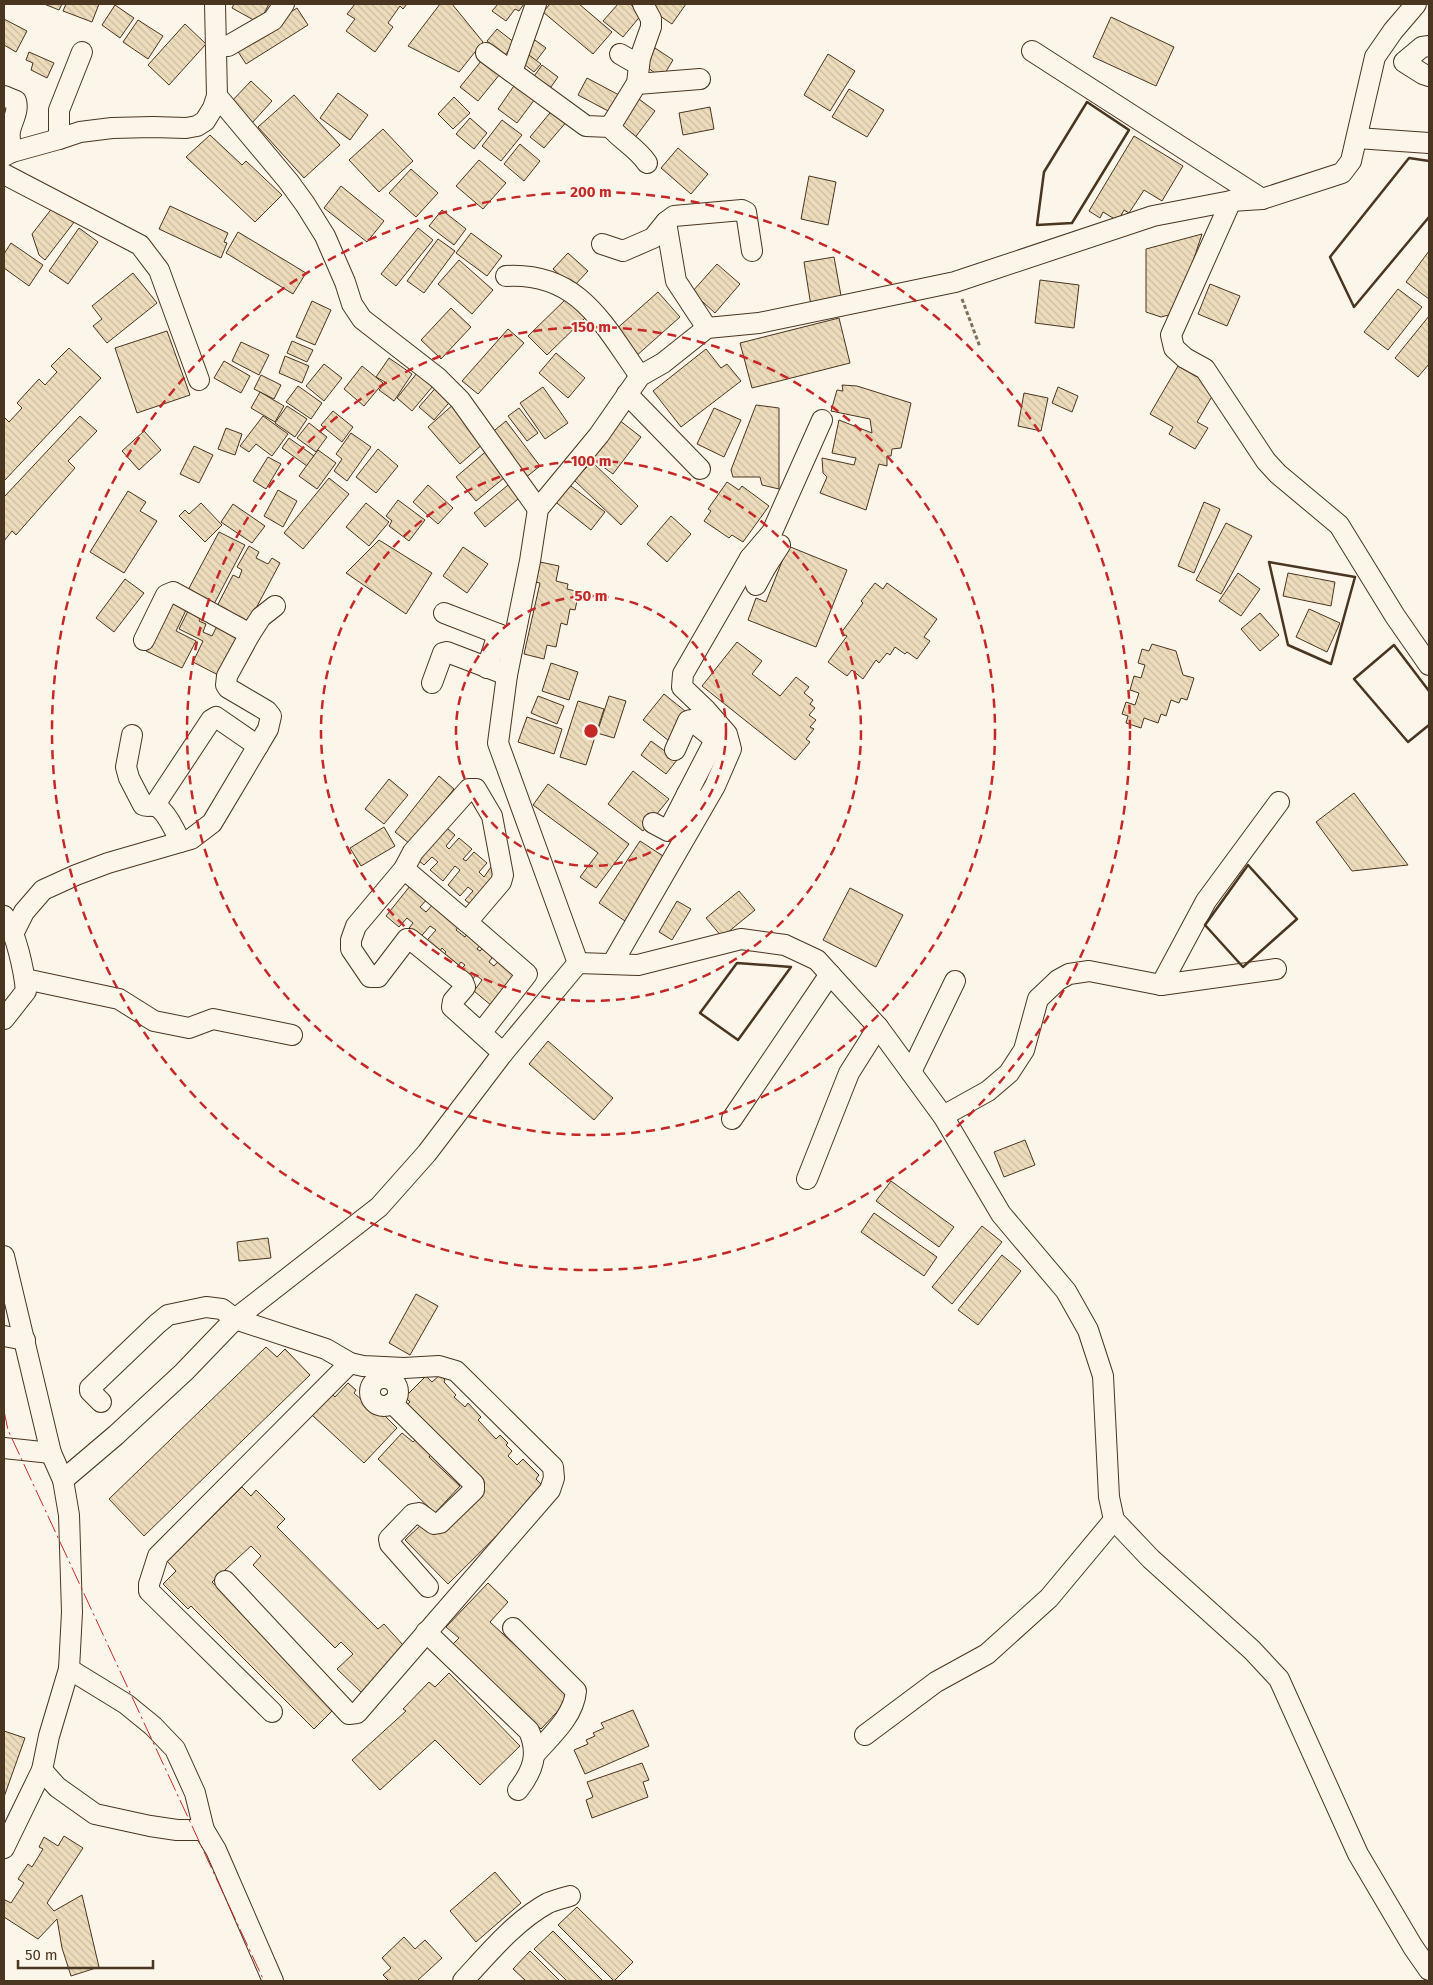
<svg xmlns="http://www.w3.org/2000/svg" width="1433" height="1985" font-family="'Fira Sans',sans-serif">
<defs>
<pattern id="building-back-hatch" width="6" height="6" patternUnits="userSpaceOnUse" patternTransform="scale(1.25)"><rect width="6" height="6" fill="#ecdcbc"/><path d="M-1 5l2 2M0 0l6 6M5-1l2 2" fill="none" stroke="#ccbda1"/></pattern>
</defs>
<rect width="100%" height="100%" fill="#fbf6e9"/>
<g fill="url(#building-back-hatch)" stroke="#4a3520">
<polygon points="44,4 62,4 59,10"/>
<polygon points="66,4 99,4 92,22 63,11"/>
<polygon points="234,4 269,4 259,23 232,8"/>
<polygon points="355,4 407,4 403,9 400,6 388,23 393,27 375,52 346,31 355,19 347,14"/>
<polygon points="440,4 452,4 483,42 459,72 408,46"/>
<polygon points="498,4 524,4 519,11 515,9 506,21 492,11"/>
<polygon points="550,4 579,4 612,32 593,54 543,12"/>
<polygon points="618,4 630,4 642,14 623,37 603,21"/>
<polygon points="647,4 686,4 672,24 645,6"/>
<polygon points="115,5 134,18 120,38 102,25"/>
<polygon points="297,8 308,25 246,64 235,47"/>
<polygon points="1111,17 1174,47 1156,86 1093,57"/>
<polygon points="4,19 27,31 16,52 4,45"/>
<polygon points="138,20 163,36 148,59 123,42"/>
<polygon points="185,24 206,44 169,85 148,65"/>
<polygon points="497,29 515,43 505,55 487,41"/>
<polygon points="535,40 546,48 536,61 525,52"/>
<polygon points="655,48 673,60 662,78 644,65"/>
<polygon points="29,52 54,63 47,78 31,70 33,63 26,60"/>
<polygon points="525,52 541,64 534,72 519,60"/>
<polygon points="828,54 855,71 830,111 804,95"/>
<polygon points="482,60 500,74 478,101 460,87"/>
<polygon points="542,65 558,77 546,94 530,82"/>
<polygon points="587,78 619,95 610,112 578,95"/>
<polygon points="518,80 538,95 517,123 498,109"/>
<polygon points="251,81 272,101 252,123 230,103"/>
<polygon points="849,89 884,110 867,137 832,117"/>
<polygon points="338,93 368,115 350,140 320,118"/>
<polygon points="294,95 340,145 304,178 258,127"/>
<polygon points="454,97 470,113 453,129 438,114"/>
<polygon points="639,99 655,111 634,139 617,127"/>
<polygon points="710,107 714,129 683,135 679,113"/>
<polygon points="554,108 568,120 544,148 530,137"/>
<polygon points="470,118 487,133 474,149 456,134"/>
<polygon points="502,120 522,135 501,161 482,146"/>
<polygon points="383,129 413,161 379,192 349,160"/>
<polygon points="210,135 242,165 246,161 282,195 255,222 186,157"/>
<polygon points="1134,136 1183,166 1162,201 1144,190 1129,213 1124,210 1118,221 1103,212 1100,218 1089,211"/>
<polygon points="520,144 540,161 524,181 504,164"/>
<polygon points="678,148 708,174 691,194 661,168"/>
<polygon points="479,160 506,183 483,209 456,186"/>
<polygon points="411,169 438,193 416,217 389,193"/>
<polygon points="809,176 836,182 828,225 801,219"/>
<polygon points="341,186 384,221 367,242 324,208"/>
<polygon points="170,206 228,233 224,242 227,243 221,258 159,229"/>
<polygon points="53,207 75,221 45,260 39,255 32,234"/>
<polygon points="442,210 466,229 454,245 429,226"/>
<polygon points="79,228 98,242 68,284 49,271"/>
<polygon points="418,228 433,240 396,286 381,274"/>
<polygon points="238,232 306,273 293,294 226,253"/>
<polygon points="471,233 502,256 487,276 456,253"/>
<polygon points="1202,234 1176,313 1161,317 1146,312 1146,249"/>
<polygon points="438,239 455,251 424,293 407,281"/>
<polygon points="11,243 43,265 29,286 4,268 4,254"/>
<polygon points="1429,251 1429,299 1406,282"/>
<polygon points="568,253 588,271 573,287 553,269"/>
<polygon points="834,257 842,301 811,306 804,262"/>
<polygon points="459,260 493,290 472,314 438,284"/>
<polygon points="717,264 740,284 715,313 692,292"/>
<polygon points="133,273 157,303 107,343 93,326 102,319 92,306"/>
<polygon points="1040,280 1079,285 1074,328 1035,323"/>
<polygon points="1210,284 1240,296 1227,326 1198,314"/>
<polygon points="1398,289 1422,307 1388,350 1364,332"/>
<polygon points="658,292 680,317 635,357 613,332"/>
<polygon points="569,296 588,315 547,355 528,336"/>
<polygon points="312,301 331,310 315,345 296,337"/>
<polygon points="451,308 471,327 441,359 421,340"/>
<polygon points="1429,316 1429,364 1418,377 1395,358"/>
<polygon points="839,318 850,363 752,388 740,343"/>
<polygon points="508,329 524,343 478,394 462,381"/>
<polygon points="167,331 190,395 137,413 115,348"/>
<polygon points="292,341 313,350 307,362 287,353"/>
<polygon points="241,342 269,355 259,375 232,361"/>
<polygon points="69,348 101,378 4,481 4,417 9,422 22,408 17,403 39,379 45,385 57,372 51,366"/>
<polygon points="706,349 721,368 727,364 741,381 681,427 653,391"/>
<polygon points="556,353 585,378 568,398 539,373"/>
<polygon points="285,356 309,366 302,383 279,373"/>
<polygon points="389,358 412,374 394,401 379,390 385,382 376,377"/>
<polygon points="224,361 250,376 241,393 214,378"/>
<polygon points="324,364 342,378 324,401 306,386"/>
<polygon points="362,366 383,383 364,406 344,389"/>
<polygon points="1178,366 1217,388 1197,422 1208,428 1195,449 1169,434 1173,427 1150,414"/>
<polygon points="417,373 433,386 412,411 397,398"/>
<polygon points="261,375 281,385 274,399 254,389"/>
<polygon points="439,384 454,397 434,420 419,407"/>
<polygon points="842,385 857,386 911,403 901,448 892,449 891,456 887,456 887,466 879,464 866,510 820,493 827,477 823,473 822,458 854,465 856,458 832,453 839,420 872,433 870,419 831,411 837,390 843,391"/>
<polygon points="298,386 322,403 311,419 286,402"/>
<polygon points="543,387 568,423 545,439 520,403"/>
<polygon points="1058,387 1078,396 1072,412 1052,403"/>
<polygon points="260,392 284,406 275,422 251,408"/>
<polygon points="1024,393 1048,398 1041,431 1018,426"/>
<polygon points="455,403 484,443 460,464 428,427"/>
<polygon points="756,405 779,408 779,489 762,485 760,477 733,477 731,470"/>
<polygon points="287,406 307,419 295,437 275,423"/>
<polygon points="519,408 538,433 527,441 508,416"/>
<polygon points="714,408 741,420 724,457 697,444"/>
<polygon points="333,411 353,427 342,442 321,425"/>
<polygon points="80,416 97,431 68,461 75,468 16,535 12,531 4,541 4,497"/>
<polygon points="263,416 288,434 272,456 256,444 249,452 240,446"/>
<polygon points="619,420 641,437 613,474 591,458"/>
<polygon points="506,421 540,466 524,479 490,434"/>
<polygon points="309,423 327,437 316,452 297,438"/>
<polygon points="226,428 242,434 235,455 218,449"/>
<polygon points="144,431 161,450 139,470 122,451"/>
<polygon points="351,433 371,447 347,481 334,471 342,459 336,454"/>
<polygon points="289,438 314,456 307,466 282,448"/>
<polygon points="194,446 213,455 199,483 180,474"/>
<polygon points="490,448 510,473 476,501 456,477"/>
<polygon points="378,449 398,466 376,493 356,477"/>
<polygon points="318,450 336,463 317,489 299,476"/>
<polygon points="268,457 281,464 266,489 253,481"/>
<polygon points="592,462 638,506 621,525 574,480"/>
<polygon points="329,478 349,494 303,549 284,533"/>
<polygon points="513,481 524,494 485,527 474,513"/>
<polygon points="727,482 739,490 742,486 769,506 743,542 732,535 729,538 704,521 711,511 708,509"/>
<polygon points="567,483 605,512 591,530 553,500"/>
<polygon points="428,485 453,508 438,524 413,502"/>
<polygon points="278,490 297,501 283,527 264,516"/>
<polygon points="128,491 146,502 140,511 157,521 124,573 90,552"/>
<polygon points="398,500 425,520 409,541 389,526 392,521 386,516"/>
<polygon points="1204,502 1220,509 1194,573 1178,566"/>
<polygon points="201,503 222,525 205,542 179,516 185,510 189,514"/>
<polygon points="366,503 389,522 369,546 346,527"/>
<polygon points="233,504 265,526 252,543 221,522"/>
<polygon points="671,516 691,534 667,562 647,544"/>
<polygon points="1226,523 1252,536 1221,594 1196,580"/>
<polygon points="219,532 245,545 214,604 188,590"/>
<polygon points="379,540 432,573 406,614 346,573"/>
<polygon points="249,546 259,552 256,558 268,564 272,558 280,563 245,629 214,612 233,575 239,578 242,570 237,567"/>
<polygon points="788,546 847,570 816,647 748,620 756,598 766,602"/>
<polygon points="463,547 488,564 467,593 443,576"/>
<polygon points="540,562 559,566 556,581 568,584 567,589 579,592 575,610 570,609 567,625 561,623 556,647 547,645 544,659 524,654 540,583 535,582"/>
<polygon points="1238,573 1260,589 1241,616 1219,601"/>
<polygon points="1288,573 1335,582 1331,606 1283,596"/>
<polygon points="125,579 144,593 114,632 96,618"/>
<polygon points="875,583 883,589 887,583 937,619 924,637 930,641 917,659 907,652 905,654 895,647 890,655 887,653 879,663 876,660 863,679 852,670 847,676 828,662 847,636 841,633 863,603 861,601"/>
<polygon points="172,598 188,606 176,631 196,641 182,668 146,651"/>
<polygon points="189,609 202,616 199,621 206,624 203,632 212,636 218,624 241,635 220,676 193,662 203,641 179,629"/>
<polygon points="1309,609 1340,623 1327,652 1296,637"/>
<polygon points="1260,613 1279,635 1260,651 1241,629"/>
<polygon points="737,642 762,661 752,674 780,696 796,677 809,687 804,693 813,700 810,704 815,708 809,715 816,720 810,727 814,729 806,739 810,742 795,760 702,686"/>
<polygon points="1152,644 1176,651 1183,675 1194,678 1187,700 1181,698 1179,703 1171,700 1166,716 1161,714 1158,723 1144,718 1141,728 1126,723 1128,716 1122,714 1126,702 1135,705 1139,693 1130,690 1134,676 1141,678 1145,665 1138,663 1142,649 1149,651"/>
<polygon points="551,663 578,672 569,700 542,691"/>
<polygon points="664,694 690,715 669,741 643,720"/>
<polygon points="538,696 564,706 557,724 531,713"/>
<polygon points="609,696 626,701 614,738 597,733"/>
<polygon points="578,701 604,709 586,765 560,757"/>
<polygon points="527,717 562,729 554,754 518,742"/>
<polygon points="651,741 677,760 666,774 641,755"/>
<polygon points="633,771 669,799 643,831 608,804"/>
<polygon points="439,776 454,789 410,844 395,832"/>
<polygon points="389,779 408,795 384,824 365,809"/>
<polygon points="548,784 629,844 596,888 580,877 598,853 533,805"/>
<polygon points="1354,793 1408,865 1352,871 1316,822"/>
<polygon points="441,823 455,835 446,846 449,849 459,838 472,849 463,859 466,861 474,852 487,863 479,872 484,877 491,867 499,877 475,908 465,900 473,891 468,887 460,896 448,885 460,870 455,866 443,881 430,870 438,862 432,857 424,865 413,856"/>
<polygon points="384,827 395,846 361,866 350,848"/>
<polygon points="640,841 666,858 625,921 599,903"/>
<polygon points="414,881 431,895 420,907 426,912 436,901 462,922 456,930 465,937 470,929 484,940 477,949 480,951 487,943 497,951 489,962 494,966 503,956 521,971 492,1006 474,991 482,980 476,975 469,984 457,974 465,965 461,962 454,971 440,960 446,952 442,948 436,956 422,946 436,930 430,926 417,941 406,932 413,923 407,918 399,927 386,916"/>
<polygon points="850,888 903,915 876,967 823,940"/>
<polygon points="739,891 755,910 722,937 706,918"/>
<polygon points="677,901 691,909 672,940 659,932"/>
<polygon points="548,1041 613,1098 594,1120 529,1064"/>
<polygon points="1025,1140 1035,1165 1004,1177 994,1152"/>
<polygon points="891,1181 954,1227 939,1247 876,1201"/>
<polygon points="874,1213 937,1257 924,1276 861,1232"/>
<polygon points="982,1226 1002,1242 952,1304 932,1287"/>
<polygon points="268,1238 271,1258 239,1261 237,1242"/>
<polygon points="1002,1255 1021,1271 978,1325 958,1310"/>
<polygon points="416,1294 438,1306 410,1355 389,1343"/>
<polygon points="266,1347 277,1357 285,1349 310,1375 144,1536 109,1499"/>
<polygon points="440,1375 445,1380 444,1382 456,1395 454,1397 465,1407 468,1403 481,1417 478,1420 496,1439 500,1435 508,1443 506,1445 512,1451 508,1456 517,1465 523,1459 539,1475 536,1479 545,1488 448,1584 405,1540 422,1524 433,1534 484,1487 404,1407 410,1402 405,1397 426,1376 432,1382"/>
<polygon points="348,1383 356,1390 354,1393 374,1411 377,1408 397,1428 364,1463 312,1415 332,1394 335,1397"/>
<polygon points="402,1433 413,1442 416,1439 432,1454 429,1457 460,1486 435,1513 378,1459"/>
<polygon points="242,1487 251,1496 256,1490 285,1519 277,1527 378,1629 384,1624 403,1645 362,1693 337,1669 353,1654 341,1642 335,1648 253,1565 261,1556 251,1546 212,1582 336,1707 314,1729 191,1606 188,1609 163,1584 176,1571 167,1561"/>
<polygon points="488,1583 508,1602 490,1622 571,1697 541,1729 451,1646 459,1638 446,1627"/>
<polygon points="449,1673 520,1746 480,1785 435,1740 380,1790 352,1760 406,1711 403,1709 429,1682 435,1687"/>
<polygon points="633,1710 649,1746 585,1774 574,1750 588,1744 586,1740 595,1736 593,1733 604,1728 601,1723"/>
<polygon points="4,1731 25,1738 4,1797"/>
<polygon points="642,1763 649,1780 643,1782 648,1797 592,1818 586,1800 593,1797 587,1782"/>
<polygon points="64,1836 83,1848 47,1903 54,1911 82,1895 99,1967 71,1976 62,1948 57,1919 38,1939 4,1917 4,1902 5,1900 11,1903 24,1883 18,1879 28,1864 32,1867 43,1849 39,1847 44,1837 58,1846"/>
<polygon points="495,1872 521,1903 476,1942 450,1911"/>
<polygon points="577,1907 633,1962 614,1981 558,1925"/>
<polygon points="553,1931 603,1981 567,1981 534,1949"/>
<polygon points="404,1937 415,1949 425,1940 442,1958 417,1981 389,1981 383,1975 391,1968 382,1958"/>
<polygon points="530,1951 560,1981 526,1981 513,1969"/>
</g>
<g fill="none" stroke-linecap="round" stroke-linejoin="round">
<defs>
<g id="minor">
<polyline points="217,46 228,46 273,20 284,4"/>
<polyline points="1429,46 1422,47 1404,62 1423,74 1429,76"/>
<polyline points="1032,51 1262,199"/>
<polyline points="486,53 586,126 610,127 637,83 640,58 651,27 651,19 643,4"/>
<polyline points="620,54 639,65"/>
<polyline points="512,72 536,4"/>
<polyline points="637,84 700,79"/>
<path d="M4 96 16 101C19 111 12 121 10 131 9 138 10 144 12 152"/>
<polyline points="217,96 289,182 305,204 325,236 345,282 352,304 362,319 438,378 460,400 538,509"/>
<path d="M610 127C621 140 637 148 647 163"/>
<polyline points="1357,138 1429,143"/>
<polyline points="59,139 59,110 82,52"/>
<polyline points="4,156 12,152 59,139 80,132 112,128 153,127 186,128 197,126 205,121 213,108 217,96 215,4"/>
<polyline points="4,174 140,245 159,270 199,380"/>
<polyline points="1231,201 1171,335 1174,348 1185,358 1205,369 1266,461 1278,474 1339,525 1395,616 1429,665"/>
<polyline points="666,222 674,216 742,210 746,212 752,251"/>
<polyline points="602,244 623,251 653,238 666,222 676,281 707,328"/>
<path d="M506 276C579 272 603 324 640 376"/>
<polyline points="627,394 700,469"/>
<polyline points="750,558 767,565 780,545"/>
<polyline points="756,585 767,565"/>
<polyline points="444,613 514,640"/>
<polyline points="144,640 166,595 173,592 250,634"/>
<polyline points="487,668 498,634"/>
<polyline points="432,683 443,653 447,652 507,675"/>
<path d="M132 735 126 767 129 778 143 805C147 807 151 805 155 806 165 809 176 832 180 842"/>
<polyline points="675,750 688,721 691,720 713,738 714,742 687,794"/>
<polyline points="154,806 211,720 216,717 258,746"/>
<polyline points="653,823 668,831 687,794 698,801"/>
<polyline points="404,869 468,923"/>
<path d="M4 916C16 932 24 970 26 991L4 1019"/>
<polyline points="14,932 24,912 43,890 76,875 108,863 191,839 212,823 268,729 271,716 267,711 228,688 226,685 227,676 250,634 261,617 275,606"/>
<polyline points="578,963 498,743 507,675 530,561 538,509 599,435 640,376 663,363 707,328 759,323 955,282 1153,216 1231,201 1262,199 1342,173 1351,161 1375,57 1393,31 1416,4"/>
<polyline points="612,964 715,786 731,749 727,734 706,710 682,687 683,674 750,558 772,532 822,420"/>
<polyline points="25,979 119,999 154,1021 189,1028 213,1019 292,1035"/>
<polyline points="1161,985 1206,901 1279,802"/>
<polyline points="481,1033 527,974 467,922 501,882 503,875 492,816 476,789 469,789 413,852 404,869 356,926 351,940 351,949 370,977 378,977 407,939 410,939 463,982 465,987 453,1001 452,1007 503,1053"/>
<polyline points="911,1072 955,981"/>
<polyline points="943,1116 988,1091 1009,1073 1024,1050 1038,999 1058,980 1069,974 1089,971 1161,985 1276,969"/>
<polyline points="732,1119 830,974"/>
<polyline points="807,1179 849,1073 878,1027"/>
<polyline points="4,1256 51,1453 63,1480 69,1515 72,1612 69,1669 49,1736 42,1770 4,1848"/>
<polyline points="4,1336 25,1340"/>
<circle cx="384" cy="1392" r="14"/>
<polyline points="101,1402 90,1391 90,1388 157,1324 168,1315 206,1307 222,1309 235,1319 326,1349 350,1363 363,1366 404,1368 439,1366 456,1371 553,1467 554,1478 550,1490 357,1713 349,1714 225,1581"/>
<polyline points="392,1403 474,1484 474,1490 440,1523 434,1524 419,1513 413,1514 389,1539 390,1544 428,1587"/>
<polyline points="4,1448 51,1453"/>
<polyline points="63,1480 116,1435 184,1372 235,1319 379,1207 427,1153 503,1053 578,963 638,965 741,939 785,945 817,960 878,1027 943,1116 1001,1214 1066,1291 1088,1330 1103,1376 1109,1497 1114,1520 1151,1559 1252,1650 1279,1679 1358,1854 1413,1947 1429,1970"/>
<path d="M513 1628 576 1691C574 1716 551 1736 535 1754"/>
<path d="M426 1632 529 1731C539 1754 533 1771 518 1790"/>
<polyline points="69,1669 126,1704 153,1726 175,1749 195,1793 204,1830"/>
<polyline points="272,1712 149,1591 149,1584 158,1556 350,1363"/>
<polyline points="865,1735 936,1682 987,1654 1049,1598 1114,1520"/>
<polyline points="42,1770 57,1787 95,1814 150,1826 177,1830 204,1830 216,1850 273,1981"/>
<path d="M463 1981C488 1954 515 1921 548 1903 555 1900 563 1898 570 1896"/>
</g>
</defs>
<use href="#minor" stroke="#4a3520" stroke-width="22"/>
<polyline stroke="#7f6f5c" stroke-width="3" stroke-dasharray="4 2.5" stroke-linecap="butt" points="962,299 980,347"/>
<use href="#minor" stroke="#fbf6e9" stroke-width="20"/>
<g stroke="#4a3520" stroke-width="2.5">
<polygon points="1087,102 1129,130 1072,223 1037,225 1044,172"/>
<polyline points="1429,161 1409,158 1330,257 1354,307 1429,217"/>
<polygon points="1269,562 1355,577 1331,664 1288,645"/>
<polyline points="1429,691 1394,645 1354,679 1408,742 1429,725"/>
<polygon points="1248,865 1297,919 1243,967 1205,925"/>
<polygon points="737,963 791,967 738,1040 700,1013"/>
</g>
<polyline stroke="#c62828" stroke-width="1" stroke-dasharray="18 4 2.5 4" stroke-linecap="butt" points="4,1411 8,1430 264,1981"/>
</g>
<g fill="none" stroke="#c62828" stroke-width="2.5" stroke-dasharray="9 6">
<circle cx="591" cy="731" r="135"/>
<circle cx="591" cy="731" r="270"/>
<circle cx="591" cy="731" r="404"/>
<circle cx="591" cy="731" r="539"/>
</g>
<circle cx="591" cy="731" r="8" fill="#c62828" stroke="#fbf6e9" stroke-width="2.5"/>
<g font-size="15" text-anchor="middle" font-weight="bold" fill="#c62828" stroke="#fbf6e9" stroke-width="4" stroke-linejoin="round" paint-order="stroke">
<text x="591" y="197">200 m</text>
<text x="591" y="332">150 m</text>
<text x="591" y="466">100 m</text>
<text x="591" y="601">50 m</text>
</g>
<rect width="1433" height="1985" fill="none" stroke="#4a3520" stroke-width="10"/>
<path d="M18 1960v8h135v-8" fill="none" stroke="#4a3520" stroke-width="2.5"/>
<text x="25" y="1960" font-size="15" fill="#4a3520" stroke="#fbf6e9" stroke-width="4" paint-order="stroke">50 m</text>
</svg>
